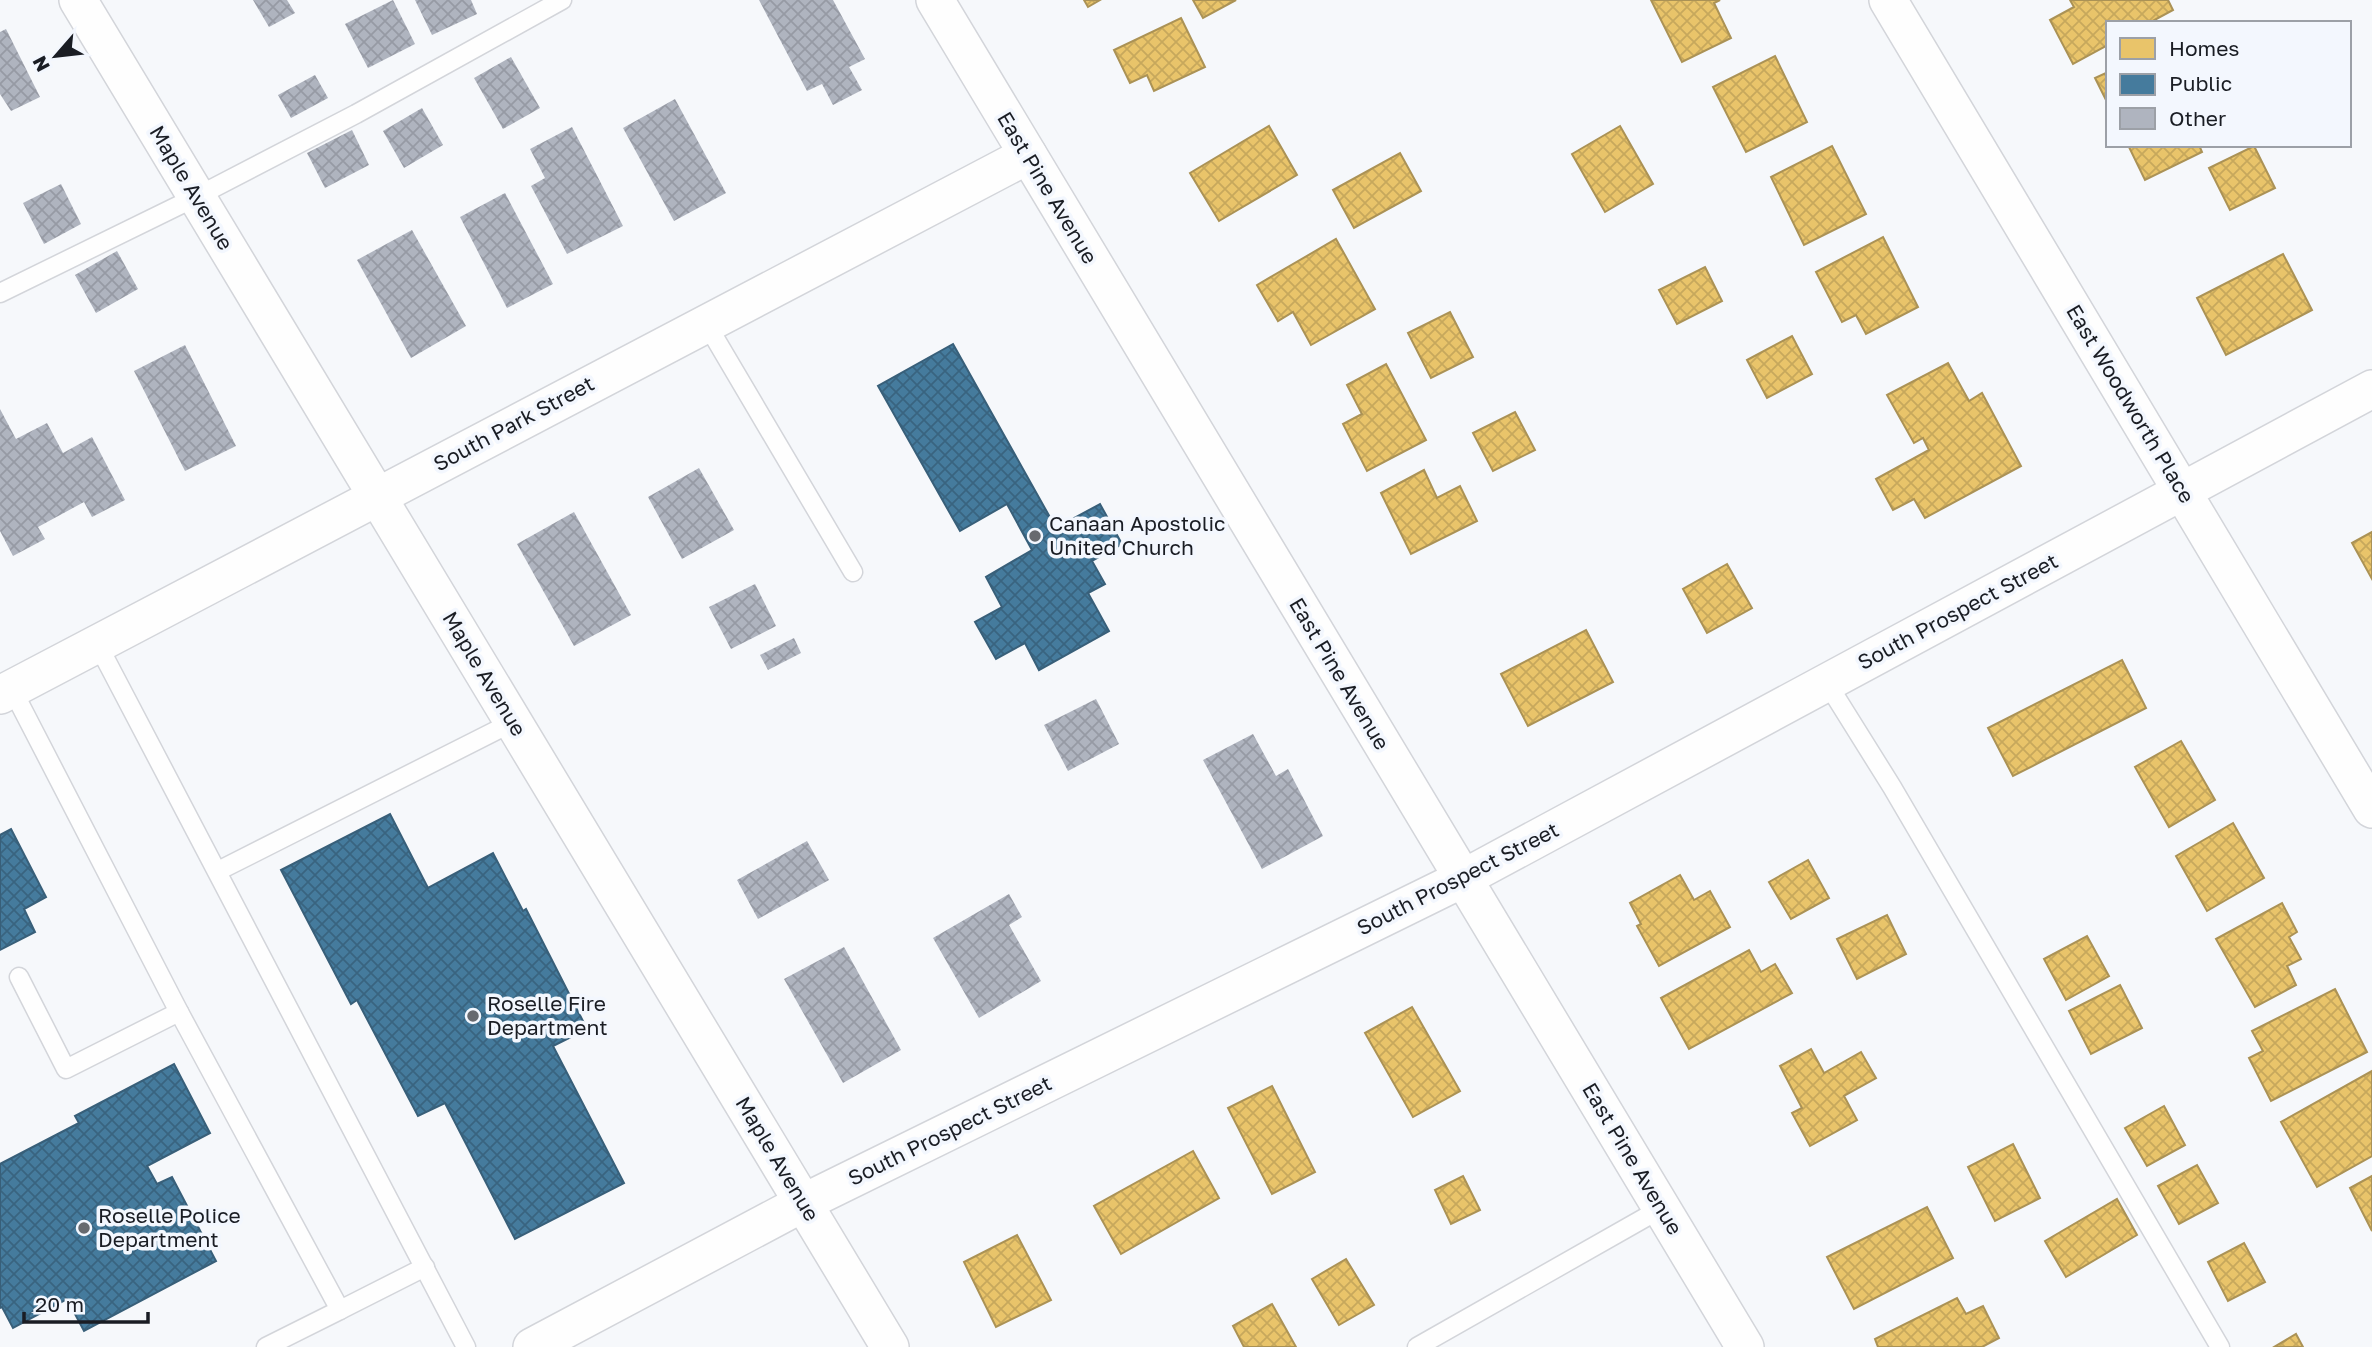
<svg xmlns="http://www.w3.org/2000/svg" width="2372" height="1347" font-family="'Golos Text',sans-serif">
<defs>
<pattern id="homes-cross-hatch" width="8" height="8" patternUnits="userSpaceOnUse" patternTransform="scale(1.75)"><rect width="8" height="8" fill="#e9c46a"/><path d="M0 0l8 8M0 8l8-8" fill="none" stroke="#c7a85c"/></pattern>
<pattern id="public-cross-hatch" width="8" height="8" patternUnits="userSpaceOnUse" patternTransform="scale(1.75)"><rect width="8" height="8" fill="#457b9d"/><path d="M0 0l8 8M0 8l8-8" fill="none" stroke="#396480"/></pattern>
<pattern id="building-cross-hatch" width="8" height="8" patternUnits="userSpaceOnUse" patternTransform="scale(1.75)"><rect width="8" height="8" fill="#afb4bf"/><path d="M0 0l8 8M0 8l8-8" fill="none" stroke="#969aa4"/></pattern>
</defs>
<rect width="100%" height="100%" fill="#f6f8fb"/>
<g fill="url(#homes-cross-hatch)" stroke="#ab9255" stroke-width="2">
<polygon points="1084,0 1100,0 1088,7"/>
<polygon points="1193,0 1236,0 1203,18"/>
<polygon points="1651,0 1720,0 1714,3 1731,38 1682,62"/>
<polygon points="2070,0 2168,0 2173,10 2149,23 2108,23 2108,45 2073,64 2050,20 2074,7"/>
<polygon points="1181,18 1205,67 1154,91 1147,75 1130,83 1114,50"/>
<polygon points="1775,56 1807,122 1746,152 1713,87"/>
<polygon points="2108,72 2108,104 2095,78"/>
<polygon points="1269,126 1297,175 1219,221 1190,173"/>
<polygon points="1620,126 1653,184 1605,212 1572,154"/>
<polygon points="2128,145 2199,145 2202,152 2145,180"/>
<polygon points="1832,146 1866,214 1804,245 1771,177"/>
<polygon points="2254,146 2275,188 2230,210 2209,168"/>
<polygon points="1400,153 1421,191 1354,228 1333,190"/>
<polygon points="1883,237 1918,307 1866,334 1856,315 1842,322 1816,272"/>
<polygon points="1336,239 1375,309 1311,345 1293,312 1278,321 1257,285"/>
<polygon points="2283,254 2312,310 2226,355 2197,298"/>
<polygon points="1705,267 1722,301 1677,324 1659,290"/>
<polygon points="1450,312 1473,357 1431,378 1408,333"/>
<polygon points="1792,336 1812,374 1767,398 1747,360"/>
<polygon points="1948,363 1969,401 1982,393 2021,466 1925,518 1914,499 1893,510 1876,479 1929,450 1923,438 1914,443 1887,395"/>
<polygon points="1386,364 1426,440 1367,471 1343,424 1362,414 1347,385"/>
<polygon points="1515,412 1535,450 1493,471 1473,433"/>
<polygon points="1424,470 1437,498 1460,486 1477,521 1411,554 1381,493"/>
<polygon points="2372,532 2372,579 2352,543"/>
<polygon points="1727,564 1752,608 1707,633 1683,589"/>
<polygon points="1586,630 1613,682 1528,726 1501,674"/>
<polygon points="2122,660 2146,708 2013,776 1988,728"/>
<polygon points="2181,741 2215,800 2169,827 2135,767"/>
<polygon points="2233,823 2264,878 2207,911 2176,856"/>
<polygon points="1808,860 1829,898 1791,919 1769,882"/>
<polygon points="1680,875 1694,900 1710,891 1730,927 1659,966 1637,926 1641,924 1630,903"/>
<polygon points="2282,903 2297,932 2289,937 2301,959 2287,966 2296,985 2255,1007 2216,939"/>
<polygon points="1887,915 1906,954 1857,979 1837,939"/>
<polygon points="2087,936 2109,976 2066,1000 2044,959"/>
<polygon points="1749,950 1761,972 1775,964 1792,993 1689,1049 1661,998"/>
<polygon points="2120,985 2142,1028 2091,1054 2069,1011"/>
<polygon points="2335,989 2367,1052 2271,1101 2249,1058 2263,1051 2252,1031"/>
<polygon points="1412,1007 1460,1091 1413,1117 1365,1033"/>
<polygon points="1811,1049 1824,1073 1861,1052 1876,1078 1844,1096 1857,1120 1810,1146 1792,1113 1802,1108 1780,1066"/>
<polygon points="2372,1071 2372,1156 2317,1187 2281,1122"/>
<polygon points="1272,1086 1315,1172 1272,1194 1228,1108"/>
<polygon points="2164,1106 2185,1145 2147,1166 2125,1128"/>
<polygon points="2013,1144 2040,1198 1995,1221 1968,1167"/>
<polygon points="1193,1151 1219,1198 1121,1254 1094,1206"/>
<polygon points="2197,1165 2218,1203 2179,1224 2158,1186"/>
<polygon points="1463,1176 1480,1210 1451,1224 1435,1190"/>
<polygon points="2372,1176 2372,1231 2350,1188"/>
<polygon points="2117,1199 2137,1235 2066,1277 2045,1241"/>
<polygon points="1927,1207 1953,1258 1854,1309 1827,1257"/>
<polygon points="1017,1235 1051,1300 996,1327 964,1262"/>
<polygon points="2244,1243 2265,1282 2228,1301 2208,1262"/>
<polygon points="1346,1259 1374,1305 1339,1325 1312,1279"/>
<polygon points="1957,1298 1966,1314 1983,1306 1999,1338 1982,1347 1878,1347 1875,1339"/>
<polygon points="1272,1304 1296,1347 1244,1347 1233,1326"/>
<polygon points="2296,1334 2303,1347 2274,1347"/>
</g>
<g fill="url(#public-cross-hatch)" stroke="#385f79" stroke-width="2">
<polygon points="953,344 1056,528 1100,504 1122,544 1092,561 1105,584 1088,593 1109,631 1039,670 1025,643 996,659 975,622 1002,607 986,577 1032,550 1007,504 960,531 878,386"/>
<polygon points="390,814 428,888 493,853 523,911 526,909 587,1029 553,1046 624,1183 515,1239 445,1103 418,1116 357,1000 351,1004 281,870"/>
<polygon points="11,829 46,897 24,909 35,932 0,950 0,835"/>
<polygon points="174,1064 210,1133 147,1166 157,1184 172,1177 216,1261 84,1331 67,1299 13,1328 2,1307 0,1308 0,1164 79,1123 75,1116"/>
</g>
<g fill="url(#building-cross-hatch)">
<polygon points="253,0 287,0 295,13 269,27"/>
<polygon points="393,0 415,44 368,68 345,24"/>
<polygon points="415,0 471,0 477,14 432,35"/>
<polygon points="759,0 833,0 865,59 849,67 862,90 833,105 822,84 807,91"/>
<polygon points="6,29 40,97 11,111 0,94 0,32"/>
<polygon points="511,57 540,108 503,129 474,78"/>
<polygon points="315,75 328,98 291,118 278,95"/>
<polygon points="675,99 726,193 674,221 623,128"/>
<polygon points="422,108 443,145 404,168 383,131"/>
<polygon points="572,127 623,226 567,254 531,186 545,178 530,149"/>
<polygon points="352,130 369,165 325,188 307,153"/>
<polygon points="61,184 81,224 44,244 23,203"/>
<polygon points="505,193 553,284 507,308 460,217"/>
<polygon points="412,230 466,326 411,358 357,260"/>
<polygon points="117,251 138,289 96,313 75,275"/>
<polygon points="185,345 236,446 185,471 134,371"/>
<polygon points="0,409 16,439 47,423 63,453 92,437 125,500 92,517 84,502 38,527 45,539 13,556 0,531"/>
<polygon points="699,468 734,530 682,559 648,497"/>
<polygon points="574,512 631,615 574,646 517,544"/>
<polygon points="755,584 776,626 731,649 709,607"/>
<polygon points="794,638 801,653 768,670 760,655"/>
<polygon points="1096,699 1119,744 1068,771 1044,725"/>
<polygon points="1253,734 1276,776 1288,769 1323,836 1262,869 1203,760"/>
<polygon points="807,841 829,880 758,919 737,880"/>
<polygon points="1009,894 1022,917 1009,925 1041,981 979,1018 933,938"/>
<polygon points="844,947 901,1050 843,1083 784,979"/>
</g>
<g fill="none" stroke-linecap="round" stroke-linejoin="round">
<defs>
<g id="lane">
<polyline points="0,293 196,197 356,114 562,0"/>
<polyline points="706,323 853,572"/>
<polyline points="97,643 466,1347"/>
<polyline points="1827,683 1892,787 2220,1347"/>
<polyline points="12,689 179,1012 340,1310 266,1347"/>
<polyline points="218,871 513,722"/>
<polyline points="19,977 66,1069 179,1012"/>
<polyline points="340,1310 425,1267"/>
<polyline points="1417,1347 1662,1208"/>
</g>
<g id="street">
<polyline points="78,0 890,1347"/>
<polyline points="935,0 1745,1347"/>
<polyline points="1888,0 2372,809"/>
<polyline points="0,695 1028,155"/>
<polyline points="532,1347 803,1203 1462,879 2372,389"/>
</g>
</defs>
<use href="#lane" stroke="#d3d5da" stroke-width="21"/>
<use href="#street" stroke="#d3d5da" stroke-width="40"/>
<use href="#lane" stroke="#fefefe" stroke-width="18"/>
<use href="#street" stroke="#fefefe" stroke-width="37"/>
</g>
<g fill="#676a6f" stroke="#f3f7fe" stroke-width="2.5">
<circle cx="1035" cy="536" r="7"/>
<circle cx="473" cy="1016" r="7"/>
<circle cx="84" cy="1228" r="7"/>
</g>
<g text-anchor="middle" stroke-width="7" stroke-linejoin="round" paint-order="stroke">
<g font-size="21" fill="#1a1d24" stroke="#f3f7fe">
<text transform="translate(191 188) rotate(59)" y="7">Maple Avenue</text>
<text transform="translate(1047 188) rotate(59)" y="7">East Pine Avenue</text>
<text transform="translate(2130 404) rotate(59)" y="7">East Woodworth Place</text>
<text transform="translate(514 424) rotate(-28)" y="7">South Park Street</text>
<text transform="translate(1958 612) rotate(-28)" y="7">South Prospect Street</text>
<text transform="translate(484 674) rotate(59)" y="7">Maple Avenue</text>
<text transform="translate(1339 674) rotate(59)" y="7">East Pine Avenue</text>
<text transform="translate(1458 879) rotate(-27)" y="7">South Prospect Street</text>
<text transform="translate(950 1131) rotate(-26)" y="7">South Prospect Street</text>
<text transform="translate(777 1159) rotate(59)" y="7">Maple Avenue</text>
<text transform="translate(1632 1159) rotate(59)" y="7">East Pine Avenue</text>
</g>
<g font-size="21" fill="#1a1d24" stroke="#f3f7fe" text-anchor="start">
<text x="1049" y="531">Canaan Apostolic<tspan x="1049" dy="24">United Church</tspan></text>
<text x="487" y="1011">Roselle Fire<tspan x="487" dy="24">Department</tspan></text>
<text x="98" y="1223">Roselle Police<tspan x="98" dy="24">Department</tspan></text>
</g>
</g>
<rect x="2106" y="21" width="245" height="126" fill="#f3f7fe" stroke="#9ca0a7" stroke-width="2"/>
<rect x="2120" y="38" width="35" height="21" fill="#e9c46a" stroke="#9ca0a7" stroke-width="2"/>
<text x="2169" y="56" font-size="21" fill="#1a1d24">Homes</text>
<rect x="2120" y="74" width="35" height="21" fill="#457b9d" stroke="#9ca0a7" stroke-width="2"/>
<text x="2169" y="91" font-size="21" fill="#1a1d24">Public</text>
<rect x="2120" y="108" width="35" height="21" fill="#afb4bf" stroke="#9ca0a7" stroke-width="2"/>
<text x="2169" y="126" font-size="21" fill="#1a1d24">Other</text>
<g transform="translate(56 56) rotate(242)" stroke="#f3f7fe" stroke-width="5" paint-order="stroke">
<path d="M0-5L12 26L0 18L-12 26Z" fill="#1a1d24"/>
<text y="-10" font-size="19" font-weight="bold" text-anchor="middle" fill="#1a1d24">N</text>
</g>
<path d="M24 1312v10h124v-10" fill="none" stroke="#1a1d24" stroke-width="3.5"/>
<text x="35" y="1312" font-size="21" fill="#1a1d24" stroke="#f3f7fe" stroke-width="5" paint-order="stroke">20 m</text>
</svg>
